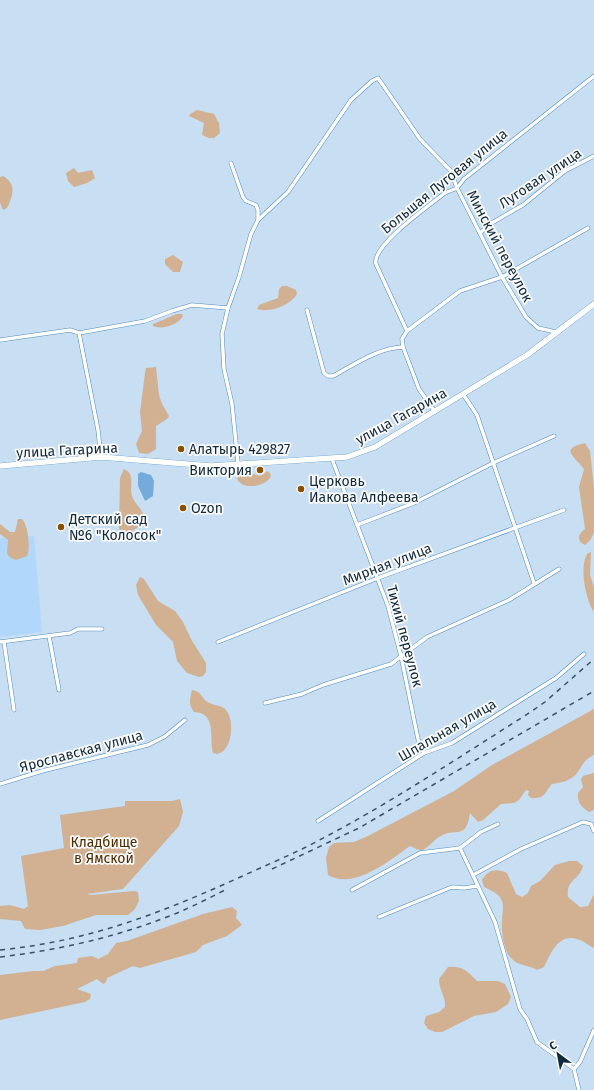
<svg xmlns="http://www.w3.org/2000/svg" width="594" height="1090" font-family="'Fira Sans',sans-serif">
<rect width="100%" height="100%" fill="#c7def3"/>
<polygon fill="#b1d8fb" points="34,536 42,632 0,637 0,538"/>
<g fill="#d1b192">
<polygon points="197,110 214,114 219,123 220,133 214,138 209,138 202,135 204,123 189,116 190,114"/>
<polygon points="74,168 78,173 92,170 95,178 87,183 74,187 68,181 66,173"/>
<path d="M3 176C17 184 13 196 7 208L3 210 0 203V177Z"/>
<polygon points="173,255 183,262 180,272 173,272 165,264 165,259"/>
<path d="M282 286H287L296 290 297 294C290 306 269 313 257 309L259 305 278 298 279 289Z"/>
<path d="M177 314H182L183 316C178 325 162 330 153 326V324Z"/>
<polygon points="156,367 159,395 162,404 169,416 167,419 156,426 156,449 148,454 139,453 136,444 142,431 140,412 145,373 146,368"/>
<path d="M585 443 590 451 594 488V532L591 539 585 545C576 541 578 534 585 529L579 487 584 469C574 456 559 449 585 443Z"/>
<path d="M124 469C136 475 129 485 132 496 136 508 150 511 139 527L128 533 119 530 120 478Z"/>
<path d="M245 470C253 473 260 480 267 471L271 474 270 478C263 487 243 490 237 479L241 471Z"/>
<path d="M18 519H22C28 525 31 549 27 556L16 560 9 557 7 553 8 540 0 534V524L10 532H15Z"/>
<path d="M591 552 590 575 594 587V612C586 600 579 568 587 554Z"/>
<polygon points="140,577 144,579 158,601 175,611 183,622 191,639 206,663 206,672 203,676 199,677 187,673 177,661 173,642 156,625 138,595 136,585"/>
<path d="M192 690C200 691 201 696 206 701 211 705 219 705 224 708 234 716 233 740 225 749 223 752 220 753 217 754L213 753C209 736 217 713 194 712 188 705 190 698 192 690Z"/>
<path d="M594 709V755C580 761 582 772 570 779 565 782 558 783 552 784 544 793 546 799 531 798L528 795 529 791 526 790 519 800 514 803 501 804 483 820 478 822 470 813C466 841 456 827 441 836 433 840 431 846 421 851L410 846C389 861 354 890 328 875L326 858 329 847 334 843 354 842 368 836 454 791 492 765Z"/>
<path d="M594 773V810L589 812C581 807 577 802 578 793L583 787 581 779 583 776Z"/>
<polygon points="180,799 183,812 179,826 123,889 87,894 91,895 134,891 138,892 139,901 135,909 128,915 96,915 63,926 40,930 25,929 21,921 0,919 0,906 10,905 24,909 28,906 21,856 64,848 60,815 125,806 125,801 172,801"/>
<path d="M569 861H577L583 866C579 881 566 879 568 897L580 907 588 906 594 894V948C589 946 585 942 580 940 559 931 551 953 544 967L537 970C530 965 518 966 512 959 504 952 501 932 502 921 502 911 506 903 498 895 495 892 488 889 484 887L482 880C488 870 496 868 507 873L516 894 522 897 528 893 531 886 540 881 555 865Z"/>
<polygon points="232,907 237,911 236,918 242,925 227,936 203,945 196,952 140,968 133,966 107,978 106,982 103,984 97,979 77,989 91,994 90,999 85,1002 0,1020 0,975 33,971 43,971 55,966 77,963 78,958 92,956 98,959 108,954 116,943 127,941 203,914"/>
<path d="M448 967C463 966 467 971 477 981H498L505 984 511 997 508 1004 496 1012 474 1016 442 1032H435L428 1029 424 1023 426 1016 439 1012 445 1007C446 997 439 990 439 979Z"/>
</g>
<polygon fill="#74abda" points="141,472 151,475 154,481 153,496 145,501 138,486 138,474"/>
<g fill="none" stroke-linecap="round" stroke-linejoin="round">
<defs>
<g id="street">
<polyline points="231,163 243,197 246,201 256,205 258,210 258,220"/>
<polyline points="480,233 490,224 523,205 565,171 594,156"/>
<path d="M307 310 324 373 328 376H333C355 364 378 348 403 347L402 339 407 331 460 291 502 277 588 228"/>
<path d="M407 331 376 264C371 246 430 205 445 193L457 188 464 179 594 76"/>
<polyline points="79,333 98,430 101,457"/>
<polyline points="0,340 70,330 79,333 145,321 172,311 192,305 228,308"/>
<polyline points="403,347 419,389 435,412"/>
<polyline points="463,394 477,415 534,583"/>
<polyline points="332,459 388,606 401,656 418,739 424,753"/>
<polyline points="238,463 232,404 224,369 222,334 228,308 239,277 251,234 258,220 288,192 351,100 372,81 378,78 420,139 451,171 457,188 502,277 526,317 538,328 556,332"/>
<polyline points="357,525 414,503 493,463 554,436"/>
<polyline points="49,636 59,690"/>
<polyline points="0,642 70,633 78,629 102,629"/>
<polyline points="4,642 14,710"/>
<polyline points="218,642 378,578 564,510"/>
<polyline points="265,703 302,694 323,685 391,664 427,637 509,600 559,569"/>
<polyline points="0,784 42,771 148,745 164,737 185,720"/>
<polyline points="318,821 424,753 452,743 556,678 584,654"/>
<polyline points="460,848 495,922 520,1009 527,1019 537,1042 574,1069 579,1090"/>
<polyline points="473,875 521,849 583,822 591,824 594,831"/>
<polyline points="352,890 420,853 460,848 481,832 498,824"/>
<polyline points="379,917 452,887 464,888 477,886"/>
<polyline points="574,1069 580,1062 594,1030"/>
</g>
<polyline id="secondary" points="0,466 101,457 211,466 347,457 375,447 463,394 527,355 594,304"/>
</defs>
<use href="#street" stroke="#518cbd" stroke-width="4.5"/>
<use href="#secondary" stroke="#518cbd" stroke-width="6"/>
<use href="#street" stroke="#fff" stroke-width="3.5"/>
<use href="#secondary" stroke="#fff" stroke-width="5.5"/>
<g stroke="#385165" stroke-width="1.5" stroke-dasharray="5 5" stroke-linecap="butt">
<polyline points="272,869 359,828 594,691"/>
<path d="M0 950C88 941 156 915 236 879 258 869 281 859 302 849 380 810 453 761 526 715L545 702 594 659"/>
<path d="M0 957C59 950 117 937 172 915 190 908 207 899 225 890"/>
</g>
</g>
<g fill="#885001" stroke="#fcfcfc" stroke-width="1.5">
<circle cx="181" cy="449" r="4"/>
<circle cx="260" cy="470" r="4"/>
<circle cx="301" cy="489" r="4"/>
<circle cx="183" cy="508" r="4"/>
<circle cx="61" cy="527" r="4"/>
</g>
<g text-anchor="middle" stroke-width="3.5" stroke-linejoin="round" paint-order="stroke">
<g font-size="14" fill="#10293d" stroke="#fcfcfc">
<text transform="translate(540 178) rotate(-34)" y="5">Луговая улица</text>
<text transform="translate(444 181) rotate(-39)" y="5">Большая Луговая улица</text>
<text transform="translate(500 246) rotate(62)" y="5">Минский переулок</text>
<text transform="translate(401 416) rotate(-29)" y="5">улица Гагарина</text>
<text transform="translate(67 450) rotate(-3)" y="5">улица Гагарина</text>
<text transform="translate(387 564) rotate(-21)" y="5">Мирная улица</text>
<text transform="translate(405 636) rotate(75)" y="5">Тихий переулок</text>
<text transform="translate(447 730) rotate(-30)" y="5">Шпальная улица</text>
<text transform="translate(81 751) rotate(-15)" y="5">Ярославская улица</text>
</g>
<g font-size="14" fill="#10293d" stroke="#fcfcfc" text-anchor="start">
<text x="189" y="454">Алатырь 429827</text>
<text x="252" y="475" text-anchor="end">Виктория</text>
<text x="309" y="486">Церковь<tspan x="309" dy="16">Иакова Алфеева</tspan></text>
<text x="191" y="513">Ozon</text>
<text x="69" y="524">Детский сад<tspan x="69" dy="16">№6 "Колосок"</tspan></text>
</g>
<g font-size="14" fill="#4c2b00" stroke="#fcfcfc">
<text x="104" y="847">Кладбище<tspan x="104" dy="16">в Ямской</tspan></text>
</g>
</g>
<g transform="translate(558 1054) rotate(328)" stroke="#fcfcfc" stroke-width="3" paint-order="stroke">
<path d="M0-3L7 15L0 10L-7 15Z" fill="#10293d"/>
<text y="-6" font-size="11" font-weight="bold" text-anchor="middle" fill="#10293d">С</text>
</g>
</svg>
